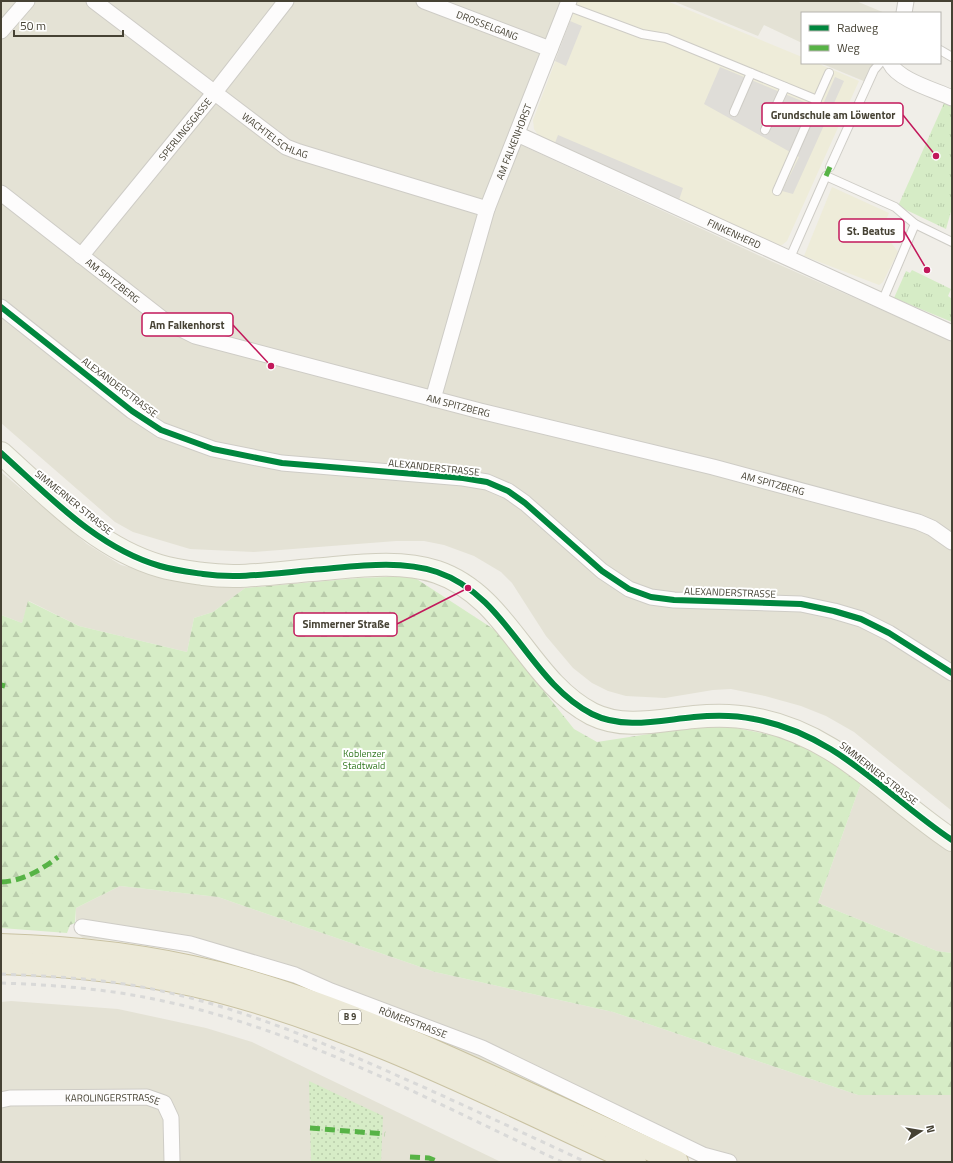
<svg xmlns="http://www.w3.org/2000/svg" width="953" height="1163" font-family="'Titillium Web',sans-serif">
<defs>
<pattern id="grass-tufts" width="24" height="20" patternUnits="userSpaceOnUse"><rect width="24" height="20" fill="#d6ecc6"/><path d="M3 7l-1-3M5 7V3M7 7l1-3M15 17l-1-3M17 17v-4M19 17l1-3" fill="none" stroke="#b9ccab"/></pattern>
<pattern id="forest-firs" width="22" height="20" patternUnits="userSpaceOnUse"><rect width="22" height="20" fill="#d6ecc6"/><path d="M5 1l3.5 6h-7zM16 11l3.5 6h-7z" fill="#b9ccab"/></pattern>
<pattern id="park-dots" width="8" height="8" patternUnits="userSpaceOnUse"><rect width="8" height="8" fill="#d6ecc6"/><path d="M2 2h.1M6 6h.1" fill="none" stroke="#b9ccab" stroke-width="1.8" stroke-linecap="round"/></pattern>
</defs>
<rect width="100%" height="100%" fill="#f0eee8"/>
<g fill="#e4e2d5">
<polygon points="1,1 563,1 510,140 771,261 952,341 952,811 854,732 826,716 801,706 765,696 731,689 713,690 665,698 626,696 608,691 592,683 573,668 546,636 512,583 501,572 474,556 444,545 424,541 396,541 254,552 190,549 133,532 115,522 1,423"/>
<polygon points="673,1 856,1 885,13 802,13 802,43 764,25 758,36"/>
<polygon points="820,63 874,63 866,82"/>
<polygon points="1,472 87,544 121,565 203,586 245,588 213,612 194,618 187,652 79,626 29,601 22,623 1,615"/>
<polygon points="861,783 932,840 952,852 952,953 937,951 818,903"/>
<polygon points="120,886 218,897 435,972 613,1012 858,1095 952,1095 952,1162 704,1162 560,1098 436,1039 294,981 248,965 156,944 83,938 76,933 76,908"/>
<polygon points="11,1001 118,1009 206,1028 252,1042 501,1162 1,1162 1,1002"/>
</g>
<g fill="#eeecd9">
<polygon points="578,1 667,1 802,57 802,63 817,63 859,81 787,241 782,245 777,245 538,135 534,129 533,120"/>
<polygon points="832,187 889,213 879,235 890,241 898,252 883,282 879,285 804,256"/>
</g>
<g fill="url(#grass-tufts)">
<polygon points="944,103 952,107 952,208 946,229 898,206"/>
<polygon points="912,270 951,289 948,296 952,299 952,322 894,298 906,271 910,273"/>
</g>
<polygon fill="url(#forest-firs)" points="412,576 495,630 574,729 597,742 701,726 731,727 776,736 807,747 836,763 861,783 818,903 937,951 952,953 952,1095 858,1095 613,1012 435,972 218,897 120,886 76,908 75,923 70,925 67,933 1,928 1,615 22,623 28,601 79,626 187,652 194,618 213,612 245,588 360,578"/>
<polygon fill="url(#park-dots)" points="309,1081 383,1116 381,1162 311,1162"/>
<g fill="#dfddd8">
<polygon points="570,21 582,26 566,66 555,61"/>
<polygon points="720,67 821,109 835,77 844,81 793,194 782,191 799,157 704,104"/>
<polygon points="558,135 683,188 679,200 555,143"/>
</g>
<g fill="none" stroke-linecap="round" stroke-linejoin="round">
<defs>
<g id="lane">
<polyline points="567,6 642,34 666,38 817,100 829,73"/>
<polyline points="940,50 952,57"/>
<polyline points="734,112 751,73"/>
<polyline points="765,130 785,87"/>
<polyline points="830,167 874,70 880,63"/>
<polyline points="777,191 817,100"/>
<polyline points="789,260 826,176 895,207 915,224 952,242"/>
<polyline points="882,302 915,224"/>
</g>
<g id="street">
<path id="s1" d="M94 1 286 147 299 152 487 209"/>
<path id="s2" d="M424 1 550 49"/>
<polyline points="904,13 906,1"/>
<polyline points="1,31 27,1"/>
<path d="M890 63C898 80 935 90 952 98"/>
<path id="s3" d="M517 134 952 333"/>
<path id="s4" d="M1 193 165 321 195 336 480 411 713 467 918 522 932 528 952 542"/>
<path id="s5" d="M81 256 215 92 286 1"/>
<polyline points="1,307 132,411 161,430 213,449 282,463 463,478 487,482 508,491 525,503 602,571 629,589 651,597 674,600 801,604 834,611 861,619 889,633 952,673"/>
<path id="s6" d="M433 399 487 209 569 1"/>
<path id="s7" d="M82 927 190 944 295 975 331 991 482 1048 703 1155 729 1162"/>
<path id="s8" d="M1 1100 10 1098 147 1097 164 1103 171 1118 172 1162"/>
</g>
<path id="secondary" d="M1 453C49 496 97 548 160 566 173 570 189 572 203 574 239 579 276 573 312 570 352 567 398 559 437 572 508 596 528 681 592 714 624 730 661 720 694 717 714 715 735 715 754 719 837 734 886 796 952 840"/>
<g id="highway">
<path d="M1 945C75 947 146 955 218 973 289 991 358 1018 425 1047 509 1084 593 1123 677 1162"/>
<path d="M1 963C74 965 146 973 218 991 363 1029 499 1100 635 1162"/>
</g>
</defs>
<use href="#lane" stroke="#ceccc6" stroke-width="10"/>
<use href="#street" stroke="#ceccc6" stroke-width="17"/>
<use href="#secondary" stroke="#d0cebf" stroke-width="24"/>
<use href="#highway" stroke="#c9c2a2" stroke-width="24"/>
<use href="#lane" stroke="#fdfcfc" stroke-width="8"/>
<use href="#street" stroke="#fdfcfc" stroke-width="15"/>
<use href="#secondary" stroke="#f6f6ee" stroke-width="22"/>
<use href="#highway" stroke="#ece9d8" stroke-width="22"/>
<g stroke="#d9d9d8" stroke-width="3" stroke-dasharray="5 5" stroke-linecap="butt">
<path d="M1 974C45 976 88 978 131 985 224 1001 311 1037 396 1075 460 1103 523 1133 586 1162"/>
<path d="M1 983C56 985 109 989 163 1001 301 1030 435 1103 562 1162"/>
</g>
<g stroke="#57b346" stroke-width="5" stroke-dasharray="10 5" stroke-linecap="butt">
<polyline points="826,176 830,167"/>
<polyline points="1,685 5,686"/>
<path d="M1 882C23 881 41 870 58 857"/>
<polyline points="310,1128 385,1134"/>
<polyline points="410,1157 429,1158 439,1162"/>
</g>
<defs>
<g id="cycleway">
<polyline points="1,307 132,411 161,430 213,449 282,463 463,478 487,482 508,491 525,503 602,571 629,589 651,597 674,600 801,604 834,611 861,619 889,633 952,673"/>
<path d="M1 453C49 496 97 548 160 566 173 570 189 572 203 574 239 579 276 573 312 570 352 567 398 559 437 572 508 596 528 681 592 714 624 730 661 720 694 717 714 715 735 715 754 719 837 734 886 796 952 840"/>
</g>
</defs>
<use href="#cycleway" stroke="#fff" stroke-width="8"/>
<use href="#cycleway" stroke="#00873e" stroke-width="6"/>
</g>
<g text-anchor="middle" stroke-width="4" stroke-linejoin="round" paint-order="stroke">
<rect fill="#fff" stroke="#7e7b71" stroke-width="1" x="339" y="1010" width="22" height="14" rx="3"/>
<g font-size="9" font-weight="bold" fill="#464234">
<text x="350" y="1020">B 9</text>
</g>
<g font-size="10" fill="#464234" stroke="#fff">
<text dy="4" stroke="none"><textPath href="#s2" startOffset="68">DROSSELGANG</textPath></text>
<text dy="4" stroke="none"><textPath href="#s5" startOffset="164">SPERLINGSGASSE</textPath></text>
<text dy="4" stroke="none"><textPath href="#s1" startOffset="226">WACHTELSCHLAG</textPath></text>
<text dy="4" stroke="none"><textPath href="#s6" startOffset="270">AM FALKENHORST</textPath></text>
<text dy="4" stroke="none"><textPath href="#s3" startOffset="239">FINKENHERD</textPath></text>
<text dy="4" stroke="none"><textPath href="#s4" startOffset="142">AM SPITZBERG</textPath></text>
<text transform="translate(120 387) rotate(37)" y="4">ALEXANDERSTRASSE</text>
<text dy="4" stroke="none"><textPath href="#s4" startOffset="514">AM SPITZBERG</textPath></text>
<text transform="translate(434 467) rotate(6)" y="4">ALEXANDERSTRASSE</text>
<text dy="4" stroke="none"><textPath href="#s4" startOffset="838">AM SPITZBERG</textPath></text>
<text transform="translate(74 502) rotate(39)" y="4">SIMMERNER STRASSE</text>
<text transform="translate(730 592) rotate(2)" y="4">ALEXANDERSTRASSE</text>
<text transform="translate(879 773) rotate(38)" y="4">SIMMERNER STRASSE</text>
<text dy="4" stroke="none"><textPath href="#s7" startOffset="346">RÖMERSTRASSE</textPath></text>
<text dy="4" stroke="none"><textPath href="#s8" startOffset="112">KAROLINGERSTRASSE</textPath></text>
</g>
<g font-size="10" fill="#357a25" stroke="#fff">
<text x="364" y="757">Koblenzer<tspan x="364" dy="12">Stadtwald</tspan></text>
</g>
</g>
<path fill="none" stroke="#c2185b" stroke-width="1.5" d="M936 156L903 115M927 270L904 231M271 366L233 325M468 588L397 624"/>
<g fill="#c2185b" stroke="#fff" stroke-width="1.5">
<circle cx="936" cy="156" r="4"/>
<circle cx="927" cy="270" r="4"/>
<circle cx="271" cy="366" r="4"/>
<circle cx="468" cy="588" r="4"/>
</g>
<g fill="#fff" stroke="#c2185b" stroke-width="1.5">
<rect x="762" y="103" width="141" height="23" rx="4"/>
<rect x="839" y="219" width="65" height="23" rx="4"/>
<rect x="142" y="313" width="91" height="23" rx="4"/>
<rect x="294" y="613" width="103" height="23" rx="4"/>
</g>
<g font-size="11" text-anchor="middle" font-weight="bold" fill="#464234">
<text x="833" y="119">Grundschule am Löwentor</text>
<text x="871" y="235">St. Beatus</text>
<text x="187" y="329">Am Falkenhorst</text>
<text x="346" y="628">Simmerner Straße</text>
</g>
<rect width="953" height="1163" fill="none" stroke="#464234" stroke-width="4"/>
<rect x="801" y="12" width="140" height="52" fill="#ffffff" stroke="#b5b3ae"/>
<rect x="809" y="25" width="20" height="6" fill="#00873e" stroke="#b5b3ae"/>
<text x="837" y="32" font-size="12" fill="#464234">Radweg</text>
<rect x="809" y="45" width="20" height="6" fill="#57b346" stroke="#b5b3ae"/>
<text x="837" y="52" font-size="12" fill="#464234">Weg</text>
<g transform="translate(921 1131) rotate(78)" stroke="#ffffff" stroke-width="3" paint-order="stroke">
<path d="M0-3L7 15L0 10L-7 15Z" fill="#464234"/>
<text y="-6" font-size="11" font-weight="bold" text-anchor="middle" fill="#464234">N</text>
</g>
<path d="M14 30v6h109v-6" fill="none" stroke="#464234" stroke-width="2"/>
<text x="20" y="30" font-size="12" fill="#464234" stroke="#ffffff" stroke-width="3" paint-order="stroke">50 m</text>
</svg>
